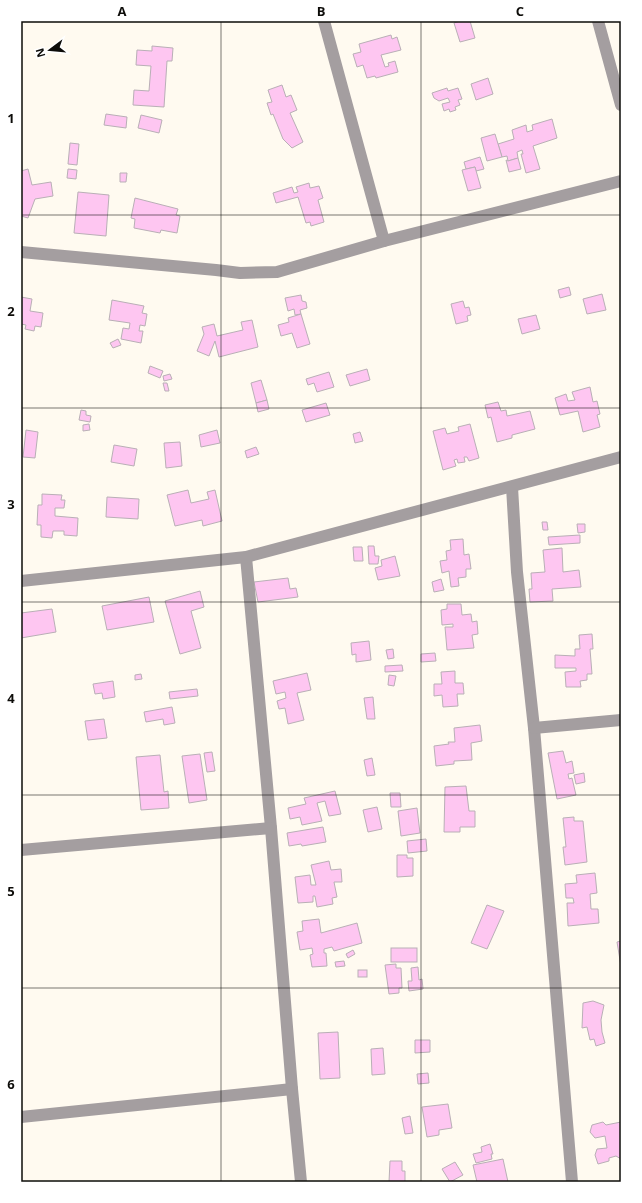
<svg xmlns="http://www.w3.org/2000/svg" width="642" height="1203" font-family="'Open Sans',sans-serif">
<rect width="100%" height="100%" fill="#fffaf0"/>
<g fill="#fec6f1" stroke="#b9afb6">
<polygon points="460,21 470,21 475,38 460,42 454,23"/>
<polygon points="391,35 392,39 397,37 401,50 381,55 385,67 389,66 388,63 395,61 398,72 376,78 375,76 367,78 363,65 357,67 353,54 361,52 359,44"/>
<polygon points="152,46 173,48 172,61 167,61 164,107 133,105 134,90 149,91 151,66 136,65 137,50 152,51"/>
<polygon points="488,78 493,94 476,100 471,84"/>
<polygon points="282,85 286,97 291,95 297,110 290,113 303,142 292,148 283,139 273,114 271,115 267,103 272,102 268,90"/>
<polygon points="447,88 448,91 458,88 462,99 458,100 460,105 455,107 456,110 450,112 449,109 444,111 442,104 450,102 448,98 439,101 434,98 432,93"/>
<polygon points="106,114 127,117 126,128 104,125"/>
<polygon points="141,115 162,120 159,133 138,128"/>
<polygon points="552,119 557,138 533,146 540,169 526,173 521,154 523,154 522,150 517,152 518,158 508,161 507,156 502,157 498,144 514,139 512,130 526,125 527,132 533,130 532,125"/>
<polygon points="495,134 502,157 487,161 481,138"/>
<polygon points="70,143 79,144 77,165 68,164"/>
<polygon points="480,157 484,169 476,171 475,167 466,169 464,162"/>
<polygon points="518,158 521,169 509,172 506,160 508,161"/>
<polygon points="475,167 481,188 468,191 462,170"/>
<polygon points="28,169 32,185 51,182 53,196 35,199 28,218 21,216 21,171"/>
<polygon points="68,169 77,170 76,179 67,178"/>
<polygon points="120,173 127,173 126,182 120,182"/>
<polygon points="309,183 310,188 319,186 323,198 318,200 324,222 311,226 310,222 306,223 298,197 276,203 273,193 292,187 294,193 298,192 296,187"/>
<polygon points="78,192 109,195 106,236 74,233"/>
<polygon points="135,198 178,209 176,215 180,216 177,233 161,230 160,233 134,228 135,219 131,218"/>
<polygon points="569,287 571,295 560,298 558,290"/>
<polygon points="602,294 606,310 587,314 583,299"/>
<polygon points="301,295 302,301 306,302 307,308 300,310 301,314 295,315 294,309 288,311 285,298"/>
<polygon points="21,297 32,299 30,311 43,313 41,327 35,326 34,331 25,329 26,325 21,324"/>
<polygon points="112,300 144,306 142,313 147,314 145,326 140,325 139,331 143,331 141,343 121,339 123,328 129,329 130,323 109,320"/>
<polygon points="463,301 465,308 469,307 471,315 467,316 468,321 456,324 451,304"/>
<polygon points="301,314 310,344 297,348 292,333 281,336 278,325 289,322 288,318"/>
<polygon points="536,315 540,329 522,334 518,319"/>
<polygon points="252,320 258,347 219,357 215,341 209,356 197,351 204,334 202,327 214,324 217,336 243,330 241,322"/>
<polygon points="118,339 121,345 113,348 110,343"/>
<polygon points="150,366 163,371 160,378 148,373"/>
<polygon points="367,369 370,380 350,386 346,375"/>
<polygon points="329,372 334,387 317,392 314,383 308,385 306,379"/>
<polygon points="170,374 172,379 164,381 163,376"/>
<polygon points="261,380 267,400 256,403 251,383"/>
<polygon points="163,383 167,383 169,391 165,391"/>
<polygon points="590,387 593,402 597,401 600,414 597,415 600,427 583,432 578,411 560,415 555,398 566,394 568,401 575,400 572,392"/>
<polygon points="267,400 269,409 258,412 256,403"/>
<polygon points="498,402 501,411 506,410 507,416 530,411 535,429 512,435 512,438 497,442 491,417 488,418 485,405"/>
<polygon points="326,403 330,415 306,422 302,410"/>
<polygon points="81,410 86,411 86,415 91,416 90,422 79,420"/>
<polygon points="89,424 90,430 83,431 83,425"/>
<polygon points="470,424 479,458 469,461 467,457 464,457 465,462 458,463 457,459 454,460 456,466 443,470 433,431 445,428 447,434 459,431 458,427"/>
<polygon points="26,430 38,432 35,458 23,457"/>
<polygon points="217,430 220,443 201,447 199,435"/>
<polygon points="360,432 363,441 355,443 353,434"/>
<polygon points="180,442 182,466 166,468 164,443"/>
<polygon points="114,445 137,449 134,466 111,462"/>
<polygon points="256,447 259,454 247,458 245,451"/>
<polygon points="188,490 191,503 209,499 207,492 215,490 222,521 203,526 202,520 175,526 167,495"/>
<polygon points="42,494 62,495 61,500 65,500 64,508 55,508 55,516 78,518 77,536 64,535 64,531 53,531 52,538 41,537 41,525 37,525 38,505 42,505"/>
<polygon points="107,497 139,499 138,519 106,517"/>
<polygon points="542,522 547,522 548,530 543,530"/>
<polygon points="577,524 585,524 585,532 578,533"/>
<polygon points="580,535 580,543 549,545 548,537"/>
<polygon points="463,539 464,555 469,554 471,569 466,569 466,577 458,578 459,586 451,587 449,571 442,573 440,561 447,560 446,551 451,550 450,540"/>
<polygon points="368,546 374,546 375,556 379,556 378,564 369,564"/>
<polygon points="353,547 362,547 363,561 354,561"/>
<polygon points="562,548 563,572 579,570 581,587 552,589 553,601 530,602 529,589 532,589 531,573 545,572 543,550"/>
<polygon points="395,556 400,576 378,580 375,568 382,566 381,560"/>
<polygon points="288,578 290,589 296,588 298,597 258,602 254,582"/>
<polygon points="441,579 444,590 434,592 432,582"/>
<polygon points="200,591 204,607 191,611 201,648 180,654 165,601"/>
<polygon points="149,597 154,622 107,630 102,606"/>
<polygon points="447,604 461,604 462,615 471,614 472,622 477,621 478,634 472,635 474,648 447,650 445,627 453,627 453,624 442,625 441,610 447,609"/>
<polygon points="52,609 56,632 21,638 21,613"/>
<polygon points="592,634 593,649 590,649 592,674 587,674 587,680 580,681 581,687 566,687 565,672 576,671 576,668 555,668 555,655 575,656 575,649 580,649 579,635"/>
<polygon points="369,641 371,660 356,662 356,654 352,655 351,643"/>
<polygon points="393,649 394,658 388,659 386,650"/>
<polygon points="435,653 436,661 421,662 421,654"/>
<polygon points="402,665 403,671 385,672 385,666"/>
<polygon points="455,671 455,683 463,683 464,694 457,694 458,706 443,707 442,695 434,696 434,684 442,684 441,672"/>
<polygon points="307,673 311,690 297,693 304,720 288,724 285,708 279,709 277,701 286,698 285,692 276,694 273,681"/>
<polygon points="141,674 142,679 135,680 135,675"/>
<polygon points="389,675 396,676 394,686 388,685"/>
<polygon points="113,681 115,697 103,699 102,693 95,694 93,684"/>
<polygon points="197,689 198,696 170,699 169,692"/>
<polygon points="373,697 375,719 367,719 364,698"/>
<polygon points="172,707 175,723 164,725 163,719 146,722 144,712"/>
<polygon points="104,719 107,738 88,740 85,721"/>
<polygon points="480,725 482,741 471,743 472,760 454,761 454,764 436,766 434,746 449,744 448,742 455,742 454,728"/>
<polygon points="563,751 566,763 572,761 574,773 568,774 569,779 572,778 576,795 557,799 548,753"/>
<polygon points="212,752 215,771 207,772 204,753"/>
<polygon points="200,754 207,800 189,803 182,756"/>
<polygon points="160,755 164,792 168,791 169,808 141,810 136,757"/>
<polygon points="372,758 375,775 367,776 364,760"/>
<polygon points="584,773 585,782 576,784 574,775"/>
<polygon points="466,786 469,811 475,811 475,827 460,827 460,832 444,832 445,787"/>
<polygon points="335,791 341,814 329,816 325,801 317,803 322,821 302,825 300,817 290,819 288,808 306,804 304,798"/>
<polygon points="390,793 400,793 401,807 391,807"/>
<polygon points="377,807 382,829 368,832 363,810"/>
<polygon points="417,808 420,833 401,836 398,811"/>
<polygon points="574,817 574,821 583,821 587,862 565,865 563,847 566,847 563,818"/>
<polygon points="323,827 326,842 302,846 301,844 289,846 287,833"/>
<polygon points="426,839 427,851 408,853 407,841"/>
<polygon points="397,855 407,855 407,858 413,858 413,876 397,877"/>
<polygon points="329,861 331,870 341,869 342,882 334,882 337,897 332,898 333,904 317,907 315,896 313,896 313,902 298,903 295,877 310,875 311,885 316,885 311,865"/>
<polygon points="595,873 597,893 590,894 591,909 598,909 599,923 568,926 567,903 574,903 573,898 566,898 565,884 577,883 576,875"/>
<polygon points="487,905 504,911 487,949 471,943"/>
<polygon points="319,919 321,933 357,923 362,943 334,951 332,947 324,949 324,953 326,953 327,966 312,967 310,955 313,954 312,948 300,950 297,932 303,931 302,921"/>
<polygon points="621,941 621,966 617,942"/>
<rect x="391" y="948" width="26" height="14"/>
<polygon points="353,950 355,954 348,958 346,954"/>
<polygon points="344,961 345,966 336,967 335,962"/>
<polygon points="396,964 396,968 401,968 402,988 399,988 399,993 389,994 385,965"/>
<polygon points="418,967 419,980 422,979 423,989 409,991 408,981 412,981 411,968"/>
<rect x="358" y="970" width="9" height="7"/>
<polygon points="593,1001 604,1005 601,1020 602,1032 605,1043 596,1046 594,1039 590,1040 587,1027 582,1028 583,1003"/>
<polygon points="338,1032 340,1078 320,1079 318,1033"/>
<polygon points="415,1040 430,1040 430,1052 415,1053"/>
<polygon points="383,1048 385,1074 372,1075 371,1049"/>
<polygon points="428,1073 429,1083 418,1084 417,1074"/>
<polygon points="448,1104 452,1128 439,1130 439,1135 427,1137 422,1107"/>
<polygon points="410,1116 413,1133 405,1134 402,1118"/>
<polygon points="603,1122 606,1125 621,1122 621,1159 616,1156 609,1158 609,1161 598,1164 595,1155 597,1149 607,1148 605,1136 595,1138 590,1132 592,1125"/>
<polygon points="490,1144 493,1154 491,1154 492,1159 476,1163 473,1154 482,1152 481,1147"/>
<polygon points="503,1159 508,1182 477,1182 473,1165"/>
<polygon points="390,1161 402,1161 402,1171 405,1171 405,1182 389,1182"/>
<polygon points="455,1162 463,1175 450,1182 442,1169"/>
</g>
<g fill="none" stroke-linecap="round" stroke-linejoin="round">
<g stroke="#a49ea0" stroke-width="12">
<polyline points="324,21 384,241"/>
<polyline points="598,21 621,105"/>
<polyline points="21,252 216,270 240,273 277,272 384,241 621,181"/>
<polyline points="512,487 517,572 534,728 572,1182"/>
<polyline points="246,557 271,828 292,1089 301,1182"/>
<polyline points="21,581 246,557 621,457"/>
<polyline points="534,728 621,720"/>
<polyline points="21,850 271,828"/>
<polyline points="21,1117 292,1089"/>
</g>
</g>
<path fill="none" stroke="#0d0c09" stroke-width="1" stroke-opacity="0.55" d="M221 21V1182M421 21V1182M21 215H621M21 408H621M21 602H621M21 795H621M21 988H621"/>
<rect width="642" height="1203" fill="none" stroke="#ffffff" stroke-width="44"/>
<g transform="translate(50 50) rotate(254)" stroke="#ffffff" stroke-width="3" paint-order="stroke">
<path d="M0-3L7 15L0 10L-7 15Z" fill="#0d0c09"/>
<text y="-6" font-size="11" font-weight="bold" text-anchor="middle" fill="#0d0c09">N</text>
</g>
<rect x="22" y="22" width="598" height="1159" fill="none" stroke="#0d0c09" stroke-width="1.5"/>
<g font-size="13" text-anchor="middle" font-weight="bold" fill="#0d0c09">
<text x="122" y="16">A</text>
<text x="321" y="16">B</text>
<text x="520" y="16">C</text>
<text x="11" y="123">1</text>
<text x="11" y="316">2</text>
<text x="11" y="509">3</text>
<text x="11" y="703">4</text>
<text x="11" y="896">5</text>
<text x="11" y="1089">6</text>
</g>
</svg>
